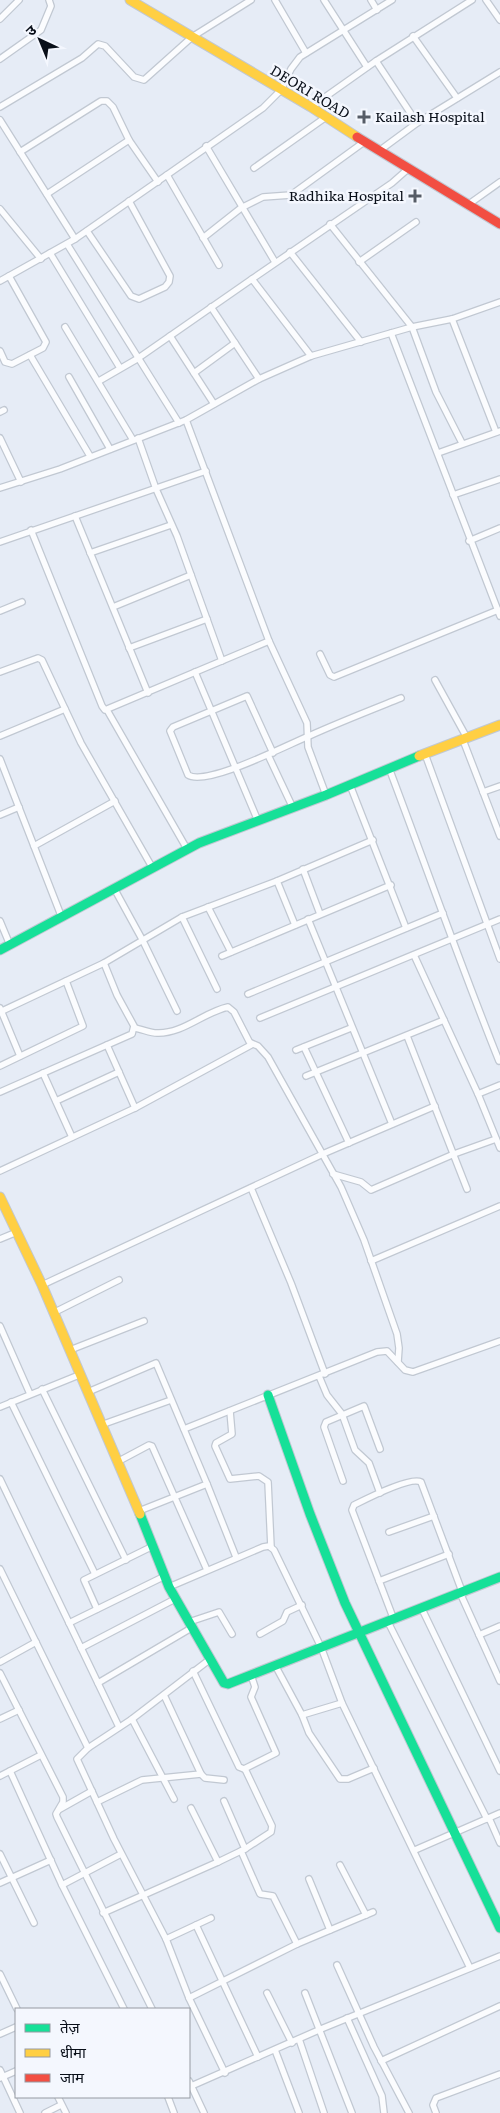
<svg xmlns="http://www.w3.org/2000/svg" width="500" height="2113" font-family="Literata,'Noto Sans Devanagari',serif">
<rect width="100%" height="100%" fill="#e6ecf6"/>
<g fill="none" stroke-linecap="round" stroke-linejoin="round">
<defs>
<g id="street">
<polyline points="275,0 306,53"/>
<polyline points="324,0 367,67"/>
<polyline points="371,0 377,10"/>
<polyline points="486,0 500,20"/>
<polyline points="0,19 19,0"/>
<polyline points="413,36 457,98"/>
<polyline points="0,59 41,30 51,6 49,0"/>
<polyline points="376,61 417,123"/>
<polyline points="0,107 82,58 98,44 105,46 134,77 144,80 192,37 251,0"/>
<polyline points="311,107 376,61 472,0"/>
<polyline points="0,120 75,239"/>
<polyline points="206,146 275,262"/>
<polyline points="379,151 417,123 500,72"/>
<polyline points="20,152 101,101 107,101 113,107 129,140"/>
<polyline points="254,168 326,117"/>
<polyline points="167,175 219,265"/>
<polyline points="47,194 129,140 158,182"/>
<polyline points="469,204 500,182"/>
<polyline points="0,209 41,259"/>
<polyline points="330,224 412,327 436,392 462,443"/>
<polyline points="87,231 131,296 139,299 165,287 169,282 170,276 129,201"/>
<polyline points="203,238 241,208 263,197 291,195 364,142"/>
<polyline points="67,244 179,423"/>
<polyline points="290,252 361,342"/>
<polyline points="50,253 120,368"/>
<polyline points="359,262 416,222"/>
<polyline points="252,279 392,183 409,168"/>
<polyline points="0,281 75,239 263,108 281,90 291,69 300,57 392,0"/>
<polyline points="211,307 259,379"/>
<polyline points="452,319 496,432"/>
<polyline points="65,327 133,440"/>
<polyline points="391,333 500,616"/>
<polyline points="170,336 214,404"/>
<polyline points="0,351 5,362 12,364 43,348 46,342 9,276"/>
<polyline points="30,355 90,456"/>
<polyline points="194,373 235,343"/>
<polyline points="69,377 110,449"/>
<polyline points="99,381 137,359 252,279 311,356"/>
<polyline points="0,412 4,410"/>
<polyline points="186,420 269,641 307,723 308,747 326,795"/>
<polyline points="0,438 21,482"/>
<polyline points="138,438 156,489 177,536 222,661"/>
<polyline points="438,453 500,431"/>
<polyline points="0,488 60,469 186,420 259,379 311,356 412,327 452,319 500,302"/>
<polyline points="453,495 500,479"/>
<polyline points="75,516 148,693"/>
<polyline points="31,530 102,706 105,710 269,641"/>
<polyline points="469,541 500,528"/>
<polyline points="0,542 206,471"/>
<polyline points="90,553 171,525"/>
<polyline points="113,607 191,575"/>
<polyline points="0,611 22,602"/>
<polyline points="129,648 207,619"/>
<polyline points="320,654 330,675 334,677 498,610"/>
<polyline points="0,672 38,658 42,660 81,743 152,867"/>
<polyline points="195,672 258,821"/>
<polyline points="435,680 467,738"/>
<polyline points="107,710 187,849"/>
<polyline points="0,736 65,709"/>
<polyline points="463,740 500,836"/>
<path d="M273 753 247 696 173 727 170 731 188 775C206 787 289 744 309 736 340 722 371 710 401 698"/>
<polyline points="425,754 500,959"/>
<polyline points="268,755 293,808"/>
<polyline points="0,759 62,918"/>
<path d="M389 768C426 866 460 964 499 1061"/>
<polyline points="350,785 406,928"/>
<polyline points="483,792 500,786"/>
<polyline points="0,815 19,807"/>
<polyline points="34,846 115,801"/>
<polyline points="303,869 320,914"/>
<polyline points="277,881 295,925"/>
<polyline points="115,890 143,941 177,1011"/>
<polyline points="208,907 231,952"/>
<polyline points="182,917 217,989"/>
<polyline points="308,919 392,1124"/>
<polyline points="0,921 10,945"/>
<polyline points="414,955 478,1094 500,1148"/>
<polyline points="222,956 391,885"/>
<polyline points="248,994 443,913"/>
<polyline points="0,1008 20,1056"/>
<polyline points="0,1012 104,963 182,917 277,881 373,840"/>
<polyline points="260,1018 500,919"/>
<polyline points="407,1036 467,1189"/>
<polyline points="251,1043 258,1046 268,1057 341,1187 364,1240 397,1334 399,1348 398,1362"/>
<polyline points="107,1045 135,1108"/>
<polyline points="304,1047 349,1143"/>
<polyline points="296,1050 351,1028"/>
<polyline points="0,1066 83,1026 66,981"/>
<polyline points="43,1073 72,1137"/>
<polyline points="306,1076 444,1020"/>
<polyline points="0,1092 132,1034 134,1026 117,995 104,963"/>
<polyline points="478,1094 500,1085"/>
<polyline points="56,1101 119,1072"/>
<path d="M0 1171 135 1108 251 1045 234 1012 228 1007C204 1012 183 1034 157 1033 150 1033 142 1029 134 1028"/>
<polyline points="333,1174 361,1182 371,1190 454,1154 496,1139"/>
<polyline points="251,1188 291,1283 325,1374"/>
<polyline points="0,1239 17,1232"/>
<polyline points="371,1261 500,1206"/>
<polyline points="42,1285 325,1153 435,1106"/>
<polyline points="53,1313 119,1280"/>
<polyline points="0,1326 30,1394"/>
<polyline points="70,1350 144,1321"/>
<polyline points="319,1376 327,1395 342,1414 355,1450 369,1463 380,1493"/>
<polyline points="42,1389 126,1560"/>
<polyline points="88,1392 156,1363 207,1484 139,1511"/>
<polyline points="11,1402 95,1574"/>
<polyline points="0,1407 79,1375"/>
<polyline points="230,1411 232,1434 216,1443 215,1446 230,1479 259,1476 268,1482 271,1547"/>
<polyline points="101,1425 171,1400"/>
<polyline points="184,1429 377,1352 387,1351 405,1370 413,1372 500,1341"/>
<polyline points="119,1461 149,1445 152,1446 207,1570"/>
<polyline points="0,1479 119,1727"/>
<polyline points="343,1481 324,1427 326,1422 364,1406 380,1449"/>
<polyline points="207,1484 236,1557"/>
<polyline points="389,1532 434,1516"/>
<polyline points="0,1569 88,1748"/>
<polyline points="379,1581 449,1554"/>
<polyline points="169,1587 263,1547 269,1546 274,1550 321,1647 342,1703 470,1968"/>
<polyline points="461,1595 500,1681"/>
<polyline points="97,1609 84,1580 153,1546"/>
<polyline points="422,1609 500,1771"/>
<path d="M394 1620 352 1510 354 1505C366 1499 411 1476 421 1482L463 1594"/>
<polyline points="189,1622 219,1612 232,1634"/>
<polyline points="388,1622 487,1819"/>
<polyline points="69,1623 165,1576"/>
<polyline points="260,1634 283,1621 287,1612 302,1605"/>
<polyline points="479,1635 500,1626"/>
<polyline points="81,1648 175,1599"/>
<polyline points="209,1660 132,1719 88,1748 77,1759 114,1839 166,1939 189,1998 225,2073"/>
<polyline points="0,1662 36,1642"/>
<polyline points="275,1665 302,1715 342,1703"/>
<polyline points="193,1671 239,1767 244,1769 276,1753 251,1697 255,1687 251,1675"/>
<polyline points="0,1673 63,1797 63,1802 56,1814 57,1817 152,2009"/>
<polyline points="98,1683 193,1627"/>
<polyline points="164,1695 201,1774 205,1778 224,1780"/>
<polyline points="302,1715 309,1733 340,1779 348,1779 374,1768"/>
<polyline points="0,1719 19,1710"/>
<polyline points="132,1719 174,1799"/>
<polyline points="10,1771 62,1885 124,2009"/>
<polyline points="0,1776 41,1755"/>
<polyline points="224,1801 245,1849"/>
<polyline points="97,1802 142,1780 201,1774"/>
<polyline points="191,1808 218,1862"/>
<polyline points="60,1809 92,1791"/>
<polyline points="489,1818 500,1843"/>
<polyline points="415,1850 500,1813"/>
<polyline points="241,1851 260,1894 273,1896 297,1944"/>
<polyline points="0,1854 34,1923"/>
<polyline points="340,1865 366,1915"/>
<polyline points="309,1879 330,1930"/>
<polyline points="0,1883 51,1860"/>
<polyline points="62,1885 121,1854"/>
<polyline points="103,1913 218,1862 245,1849 271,1832 272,1826 245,1769"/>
<polyline points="196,1925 258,2057"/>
<polyline points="166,1939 211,1918"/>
<polyline points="337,1965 374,2047 409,2113"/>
<polyline points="0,1974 17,2009"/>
<polyline points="267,1993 292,2043"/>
<polyline points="305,1993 352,2113"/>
<polyline points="189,1998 297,1944 373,1912"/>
<polyline points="347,2018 382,2096 384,2113"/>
<polyline points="0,2034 16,2027"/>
<polyline points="299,2039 324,2113"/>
<polyline points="275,2050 299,2113"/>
<polyline points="381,2061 500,2006"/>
<polyline points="0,2070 20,2113"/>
<polyline points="0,2078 16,2071"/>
<polyline points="189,2081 204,2113"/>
<polyline points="189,2087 321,2029 500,1956"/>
<polyline points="58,2097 66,2113"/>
<polyline points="168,2097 174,2113"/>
<polyline points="45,2113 61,2105"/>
<polyline points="436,2113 433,2105 436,2098 500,2074"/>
</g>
<g id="fast">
<polyline points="0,950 199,843 326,795 419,756"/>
<polyline points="268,1395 310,1514 345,1603 500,1928"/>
<polyline points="140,1514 169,1587 224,1683 228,1684 500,1577"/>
</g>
<g id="slow">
<polyline points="130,0 311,107 357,137"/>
<polyline points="419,756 500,725"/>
<polyline points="0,1197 42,1285 140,1514"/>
</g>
<polyline id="jam" points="357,137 500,224"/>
</defs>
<use href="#street" stroke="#c1c8d2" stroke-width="8"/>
<use href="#fast" stroke="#c1c8d2" stroke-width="11"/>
<use href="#slow" stroke="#c1c8d2" stroke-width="11"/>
<use href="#jam" stroke="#c1c8d2" stroke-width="11"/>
<use href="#street" stroke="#fbfcfe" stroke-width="5.5"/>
<use href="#fast" stroke="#16e098" stroke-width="9"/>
<use href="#slow" stroke="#ffcf43" stroke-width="9"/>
<use href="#jam" stroke="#f24e42" stroke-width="9"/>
</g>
<g fill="#565c66" stroke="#f4f7fe" stroke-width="2">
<path d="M361.5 109.5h5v5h5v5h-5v5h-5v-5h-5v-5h5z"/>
<path d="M412.5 188.5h5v5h5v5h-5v5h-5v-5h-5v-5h5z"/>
</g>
<g text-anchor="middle" stroke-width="5" stroke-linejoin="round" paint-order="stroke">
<g font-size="14" fill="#090f19" stroke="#f4f7fe">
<text transform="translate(310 92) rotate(31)" y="5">DEORI ROAD</text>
</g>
<g font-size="14" fill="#090f19" stroke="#f4f7fe" text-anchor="start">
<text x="375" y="122">Kailash Hospital</text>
<text x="404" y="201" text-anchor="end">Radhika Hospital</text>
</g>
</g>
<rect x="15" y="2008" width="175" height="90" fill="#f4f7fe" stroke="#969aa2"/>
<rect x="25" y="2024" width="25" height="8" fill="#16e098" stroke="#969aa2"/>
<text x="60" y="2033" font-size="15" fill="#090f19">तेज़</text>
<rect x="25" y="2049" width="25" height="8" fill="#ffcf43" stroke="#969aa2"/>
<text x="60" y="2058" font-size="15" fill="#090f19">धीमा</text>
<rect x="25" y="2074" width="25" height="8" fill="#f24e42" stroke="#969aa2"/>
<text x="60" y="2083" font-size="15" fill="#090f19">जाम</text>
<g transform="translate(40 40) rotate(316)" stroke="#f4f7fe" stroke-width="4" paint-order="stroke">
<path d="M0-4L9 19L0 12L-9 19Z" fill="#090f19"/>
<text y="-8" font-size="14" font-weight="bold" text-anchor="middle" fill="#090f19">उ</text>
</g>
</svg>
